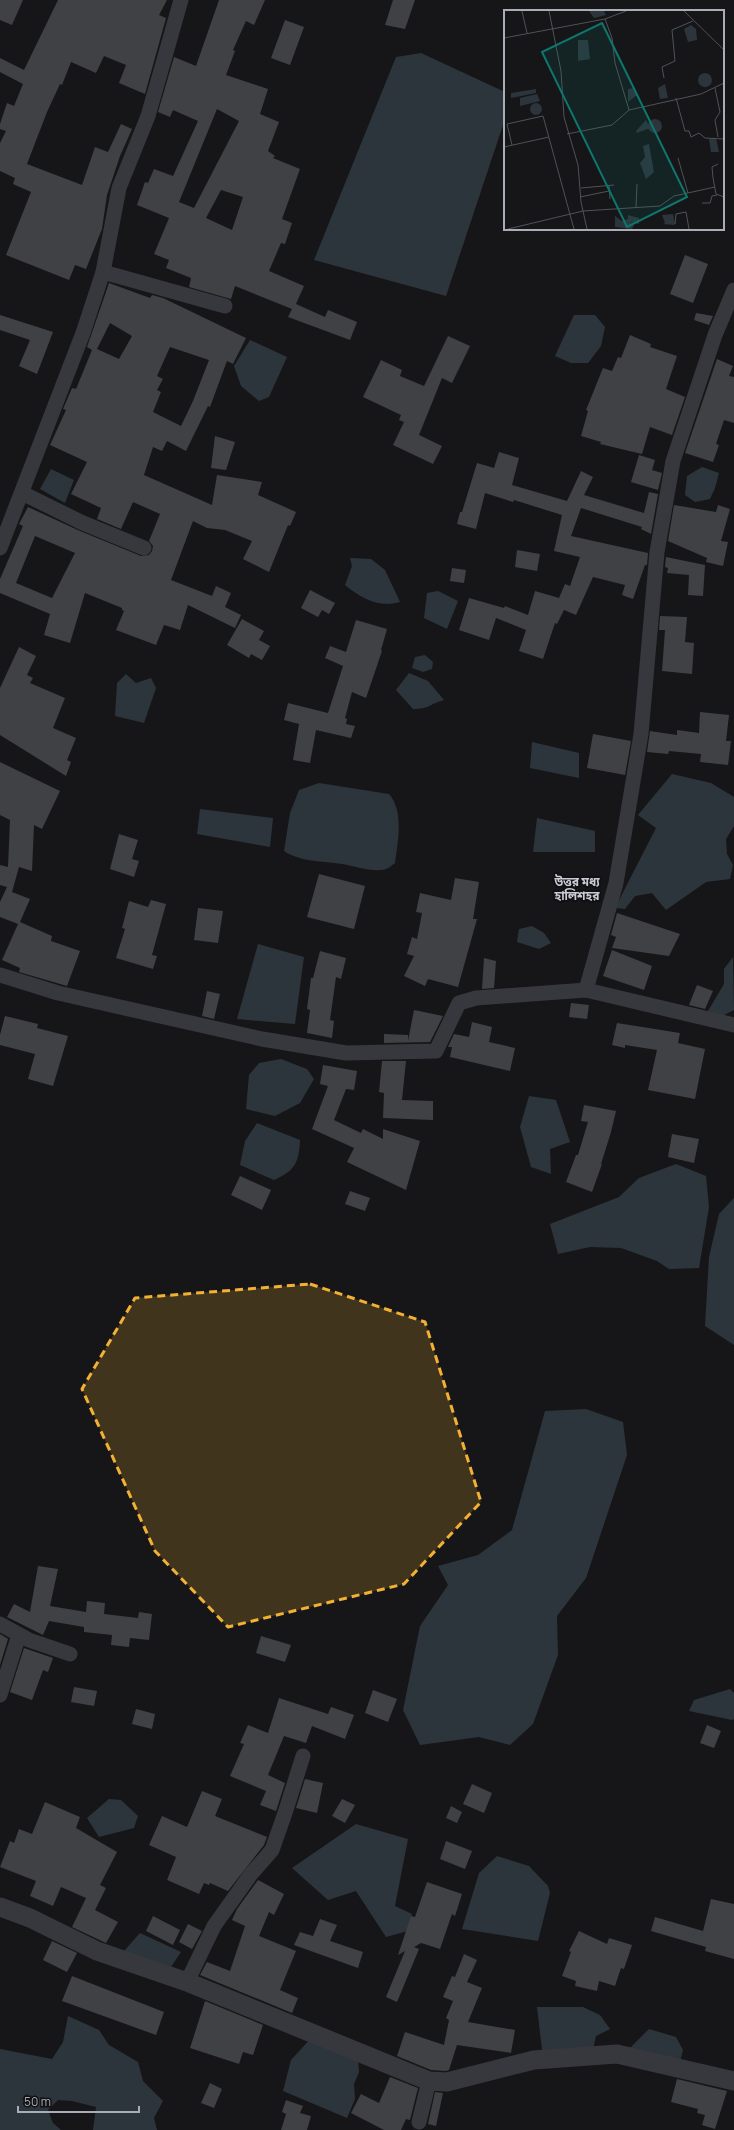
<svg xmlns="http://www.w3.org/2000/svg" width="734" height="2130" font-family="Manrope,'Noto Sans Bengali',sans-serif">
<rect width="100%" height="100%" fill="#161618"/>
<g fill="#2c353c">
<polygon points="421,53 505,92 505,119 446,296 314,260 396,57"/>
<polygon points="574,315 595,315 605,327 601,346 588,363 571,363 555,356"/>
<polygon points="250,340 287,357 269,397 259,401 241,386 234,366"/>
<polygon points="702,467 719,473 715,488 710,499 695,502 685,495 687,476"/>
<polygon points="51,469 74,480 65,503 40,489"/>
<path d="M350 558 371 559 385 570 400 602C379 608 362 599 345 585L352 566Z"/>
<polygon points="438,591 458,601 447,629 424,618 427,593"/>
<polygon points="425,655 433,662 432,669 423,672 412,668 415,657"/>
<path d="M409 673 428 681 444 700C430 704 429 709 413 709L396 690Z"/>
<polygon points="126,674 136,683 151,678 156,688 144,723 115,716 117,683"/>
<polygon points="532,742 579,753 579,778 530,768"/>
<polygon points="672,774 711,783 734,797 734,826 726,839 727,854 733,865 730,879 706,882 666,910 652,893 635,896 625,909 615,908 656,828 638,815"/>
<path d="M319 783 389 794C404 811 398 842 395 863 391 866 387 870 381 870 369 871 354 866 342 864 323 861 300 862 284 851L290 813 299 790Z"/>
<polygon points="200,809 273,818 270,847 197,834"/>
<polygon points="537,818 595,831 595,852 533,852"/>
<polygon points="532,926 544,933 551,943 539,949 517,942 519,929"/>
<polygon points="258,944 304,957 295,1024 237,1019"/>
<polygon points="733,957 734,1010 720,1017 705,1016 724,984 724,969"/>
<polygon points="281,1059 307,1069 314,1079 300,1103 275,1116 246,1109 249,1075 259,1063"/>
<polygon points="529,1096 556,1100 570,1142 550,1149 551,1174 531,1167 520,1127"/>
<path d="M257 1123 300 1140C299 1162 295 1171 274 1180L240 1165 245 1141Z"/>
<polygon points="676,1164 706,1176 709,1207 699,1268 669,1269 657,1261 621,1248 590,1247 558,1254 550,1224 619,1197 639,1178"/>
<polygon points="734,1198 734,1345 705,1326 709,1257 719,1214"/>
<polygon points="586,1409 623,1422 627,1455 586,1578 557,1616 558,1655 533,1724 510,1745 479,1737 420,1745 403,1710 420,1626 448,1585 438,1566 478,1555 512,1530 545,1411"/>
<polygon points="730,1689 734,1693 734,1719 732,1720 689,1711 694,1700"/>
<polygon points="109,1799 121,1800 138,1816 134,1828 99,1837 87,1818"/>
<polygon points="356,1824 408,1839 395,1906 412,1914 408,1931 386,1937 356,1891 328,1900 292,1868"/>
<polygon points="497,1856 529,1866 548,1886 550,1893 538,1941 462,1929 479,1873"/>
<polygon points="140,1933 181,1952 169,1970 123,1952"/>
<polygon points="537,2007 583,2007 600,2015 610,2029 596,2036 593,2049 542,2050"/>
<polygon points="68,2016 99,2030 109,2045 138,2062 143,2081 163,2101 154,2118 157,2130 93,2130 96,2107 72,2101 58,2100 48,2110 53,2123 61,2130 0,2130 0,2049 52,2059 63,2042"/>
<polygon points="649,2029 676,2037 683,2050 680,2062 630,2048"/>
<polygon points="312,2037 358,2059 359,2072 354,2084 355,2099 347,2118 283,2091 291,2060"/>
</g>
<g fill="#404145" fill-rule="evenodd">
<polygon points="0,0 23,0 12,25 0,20"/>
<polygon points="58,0 167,0 159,15 166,18 145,94 119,83 126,65 104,56 96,73 71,62 62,85 60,84 47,112 27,164 82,185 95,147 108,152 121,124 132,129 120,156 107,195 102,229 86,269 75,265 69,280 6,255 31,192 13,184 15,178 0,171 0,143 6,131 0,129 0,124 7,103 14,106 23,84 0,72 0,58 24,70"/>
<path d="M219 0H265L254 25 246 21 233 50 235 51 226 75 268 89 260 114 279 122 268 151 275 156 273 158 300 169 282 219 292 223 285 244 281 243 269 271 304 286 296 304 325 317 328 310 357 322 350 340 288 317 292 309 235 286 231 299 189 287 191 278 166 268 169 260 154 254 169 218 137 205 145 182 148 183 154 169 173 176 198 121 173 110 170 117 158 112 174 57 196 66ZM217 109 239 121 194 208 179 202ZM221 190 243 197 232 230 206 218Z"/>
<polygon points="393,0 415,0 405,29 385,25"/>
<polygon points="285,20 304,27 290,65 271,58"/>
<polygon points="685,255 708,264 693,303 670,294"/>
<path d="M109 283 150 298 152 295 163 298 246 338 233 364 227 361 210 407 208 406 186 451 167 441 162 451 153 447 144 475 212 505 217 475 262 482 258 495 296 512 290 526 288 525 269 572 243 559 252 541 225 530 207 528 193 521 171 580 212 596 216 586 231 593 225 607 241 615 235 628 188 605 180 630 164 625 156 645 116 630 124 611 122 610V608L85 593 70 643 44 635 50 614 0 593V579L23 526 19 524 28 507 80 531 141 556 149 555 152 551 153 546 149 541 160 514 133 502 121 529 97 519 101 508 71 494 87 462 50 445 66 410 63 409 72 388 76 389 92 350 87 347ZM110 323 132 336 119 359 97 349ZM170 347 209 360 193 401 181 426 153 412 161 392 157 390 163 379 157 376ZM35 536 75 553 52 598 16 583Z"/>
<polygon points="696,313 713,316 709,325 694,320"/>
<polygon points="0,315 53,332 37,374 19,366 30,340 0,330"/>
<polygon points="630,335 651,344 650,347 677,356 666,389 685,397 672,435 650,427 642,454 600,444 601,442 581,436 588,411 586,410 603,368 612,371 618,357 621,358"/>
<polygon points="448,336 470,346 452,383 442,378 419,435 442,446 433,464 393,445 404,422 399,420 401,415 363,397 381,360 402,370 400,376 424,386"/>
<polygon points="717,359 733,366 729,376 734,377 734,423 724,420 716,444 719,445 713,462 685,453"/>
<polygon points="215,436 235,442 226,470 211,468"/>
<polygon points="499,452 519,458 512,485 567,501 581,471 593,477 584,495 644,513 649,492 658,494 651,534 641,529 642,527 581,508 571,536 648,553 647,565 645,565 633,599 622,595 625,585 593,577 576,615 564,610 557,624 555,623 543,659 519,651 526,630 496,618 489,640 459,630 469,598 504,608 505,606 528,615 535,591 559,598 565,584 570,586 580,557 554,551 562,515 514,500 513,502 485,493 476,529 457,524 460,512 462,512 477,463 494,468"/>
<polygon points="639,455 655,460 652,470 662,473 658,490 631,482"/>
<polygon points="674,505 716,512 718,505 730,509 721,541 728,542 723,566 706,562 707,558 668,541"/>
<polygon points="517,550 540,554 537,571 515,567"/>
<polygon points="666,557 705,565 703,596 688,595 689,575 667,573 668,568 665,567"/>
<polygon points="452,568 466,570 464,583 450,581"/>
<polygon points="310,590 335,603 329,614 322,610 318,617 301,608"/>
<polygon points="660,616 687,617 685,642 694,643 692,674 662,671 665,630 659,630"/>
<polygon points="242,619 264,631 259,640 270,646 262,660 251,654 249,658 227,645"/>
<polygon points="356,620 387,629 381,650 382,651 366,698 352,692 345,718 347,719 346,724 355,726 351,738 316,730 310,763 293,760 299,724 284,720 288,703 328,713 343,666 325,658 330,646 346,652"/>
<polygon points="19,647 36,656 27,675 33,678 30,683 65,698 53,728 76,738 67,760 71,762 66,776 0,735 0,688"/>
<polygon points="700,712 729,715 726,741 731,741 728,765 700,762 701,754 669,751 668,754 647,752 650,731 677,735 677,730 699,733"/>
<polygon points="593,734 631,741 625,775 587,768"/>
<polygon points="0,762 60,791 42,829 34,825 32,871 19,867 12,892 30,899 20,922 52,936 51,941 80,951 67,986 19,972 20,968 2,960 18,924 0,917 0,902 7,887 0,885 0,865 8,867 10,820 0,815"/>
<polygon points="119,834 138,840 132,859 139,861 134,877 110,869"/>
<polygon points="319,874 365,886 354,929 307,917"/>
<polygon points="455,878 479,882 473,919 477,919 458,987 428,979 425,986 404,976 414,956 407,954 412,937 417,939 422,913 416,912 420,893 451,900"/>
<polygon points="151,900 166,904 152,955 157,956 153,969 116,958 125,929 122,928 129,901 148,907"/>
<polygon points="198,908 223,911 218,943 194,940"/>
<polygon points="617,913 680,934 669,956 612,948 616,937 611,935"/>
<polygon points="612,950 652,966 644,990 603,976"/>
<polygon points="320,951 346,958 341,979 336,977 330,1020 334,1021 332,1038 307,1033 310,1010 307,1009 311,978 313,978"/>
<polygon points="484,958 496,961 494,988 482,989"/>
<polygon points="697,985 713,991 705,1009 689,1005"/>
<polygon points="207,991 220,994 214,1019 202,1016"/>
<polygon points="571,1003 589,1005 587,1019 569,1017"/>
<polygon points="414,1010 443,1016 430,1042 384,1043 384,1034 408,1035 408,1041"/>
<polygon points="5,1016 38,1024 37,1028 68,1036 53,1086 28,1079 35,1054 0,1045 0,1035"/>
<polygon points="472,1022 492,1027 489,1042 515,1048 510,1071 450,1057 452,1047 448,1047 454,1034 469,1037"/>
<polygon points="617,1023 680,1033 678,1043 705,1049 695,1099 648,1090 657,1050 625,1045 625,1048 612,1045"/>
<polygon points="382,1061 406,1061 402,1100 433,1101 433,1120 383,1118 384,1093 379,1092"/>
<polygon points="323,1065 357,1071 354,1090 346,1089 334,1120 361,1133 363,1129 383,1139 383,1129 420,1141 406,1190 347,1162 354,1148 312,1129 328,1086 320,1084"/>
<polygon points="584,1105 616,1111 611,1132 601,1164 602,1164 592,1192 566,1182 576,1155 578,1155 588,1122 581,1121"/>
<polygon points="672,1134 699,1139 694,1163 668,1157"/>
<polygon points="240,1176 271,1190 262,1210 231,1195"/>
<polygon points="350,1191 370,1198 365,1211 345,1204"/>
<polygon points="38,1566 58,1569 50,1606 86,1612 87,1601 105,1603 104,1614 138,1618 139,1612 152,1614 149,1640 130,1638 129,1647 111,1645 112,1635 84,1632 84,1627 49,1621 43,1635 7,1617 14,1604 30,1612"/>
<polygon points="0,1634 8,1639 0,1665"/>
<polygon points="261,1636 291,1645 285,1662 256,1653"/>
<polygon points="24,1648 53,1658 48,1672 43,1670 32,1700 10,1692"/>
<polygon points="74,1687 97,1691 94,1706 71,1702"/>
<polygon points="373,1690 397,1699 388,1722 365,1713"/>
<polygon points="279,1698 328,1714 331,1707 354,1715 345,1739 312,1726 306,1743 284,1736 268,1775 285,1783 276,1811 260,1805 266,1791 230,1776 244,1744 240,1743 248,1725 268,1733"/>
<polygon points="136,1709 155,1714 152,1729 132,1724"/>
<polygon points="707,1725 721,1731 714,1748 700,1743"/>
<polygon points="305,1779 323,1783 317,1813 296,1808"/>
<polygon points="472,1784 492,1793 484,1813 463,1804"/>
<polygon points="202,1791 222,1799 215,1816 267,1837 264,1845 228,1891 210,1883 209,1885 204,1883 199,1894 167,1880 176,1857 149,1845 162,1816 187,1827"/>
<polygon points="342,1799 355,1805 345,1823 332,1816"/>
<polygon points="45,1802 80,1817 76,1828 117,1852 100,1885 106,1888 95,1910 118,1922 106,1943 72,1927 86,1898 61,1887 53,1906 30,1896 36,1881 0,1867 10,1841 14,1843 19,1829 32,1834"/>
<polygon points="451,1806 462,1812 457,1823 446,1818"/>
<polygon points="446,1841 472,1851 465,1869 440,1859"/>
<polygon points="258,1880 284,1894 274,1915 269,1912 259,1936 296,1951 280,1990 298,1998 292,2013 200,1975 207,1962 230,1971 245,1926 232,1920 237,1909"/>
<polygon points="427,1882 462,1894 455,1916 452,1914 440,1949 421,1943 414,1947 419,1949 397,2002 386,1997 405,1951 398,1955 411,1916 415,1917"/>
<polygon points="711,1899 734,1904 734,1959 705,1951 706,1947 651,1931 655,1917 703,1931"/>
<polygon points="153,1916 180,1930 173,1945 146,1931"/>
<polygon points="320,1919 337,1925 330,1941 363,1952 358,1968 294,1945 300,1932 313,1936"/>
<polygon points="188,1924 202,1931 192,1949 179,1942"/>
<polygon points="579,1931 607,1944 609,1938 632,1945 624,1969 621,1968 615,1986 599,1981 597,1991 575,1986 576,1981 562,1976 571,1952 569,1951"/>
<polygon points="52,1941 77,1953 67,1972 43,1960"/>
<polygon points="464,1954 477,1960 467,1982 482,1988 468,2022 515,2030 511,2053 457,2045 449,2070 446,2071 431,2070 397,2056 405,2032 444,2045 449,2020 446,2018 453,2001 443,1997 452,1976 455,1977"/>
<polygon points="72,1976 164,2012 156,2035 62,2001"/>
<polygon points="205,2001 263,2025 253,2055 243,2052 239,2064 190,2048"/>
<polygon points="390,2077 418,2088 410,2120 406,2119 401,2130 384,2130 351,2113 361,2094 379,2103"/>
<polygon points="677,2079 727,2091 715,2129 702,2125 705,2115 697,2113 698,2109 671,2102"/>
<polygon points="210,2083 222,2089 214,2108 201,2103"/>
<polygon points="435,2092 443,2093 436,2126 428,2124"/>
<polygon points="286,2100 303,2106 300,2113 311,2116 307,2130 281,2130 286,2114 282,2112"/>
</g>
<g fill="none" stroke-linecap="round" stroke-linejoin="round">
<g stroke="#37383d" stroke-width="15">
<polyline points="103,272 225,306"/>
<polyline points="22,493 83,523 144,548"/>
<polyline points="0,548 83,333 103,272 119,188 148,116 181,0"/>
<polyline points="0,975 58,993 262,1039 346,1053 436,1051 459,1003 476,998 586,990 734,1025"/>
<polyline points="586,990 616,883 641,734 657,552 673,461 715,335 734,290"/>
<polyline points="0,1624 29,1640 70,1654"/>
<polyline points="0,1695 19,1635"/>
<polyline points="187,1982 214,1926 251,1874 272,1850 285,1813 303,1756"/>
<polyline points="419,2122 429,2081"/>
</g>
<polyline stroke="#37383d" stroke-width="19" points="0,1907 30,1918 97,1951 187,1982 429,2081 447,2082 534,2060 617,2054 734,2081"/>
</g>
<path fill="#f2b134" fill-opacity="0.2" stroke="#f2b134" stroke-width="3" stroke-dasharray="8 5" stroke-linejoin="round" d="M310 1284 425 1322 481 1502 404 1584 228 1627 155 1551 82 1389 135 1298Z"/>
<g text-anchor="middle" stroke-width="4" stroke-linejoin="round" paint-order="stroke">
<g font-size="12" font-weight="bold" fill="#c9ccd4" stroke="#111113">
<text x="577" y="886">উত্তর মধ্য<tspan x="577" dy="14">হালিশহর</tspan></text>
</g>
</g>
<g transform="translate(504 10)">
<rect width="220" height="220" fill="#161618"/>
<path d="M85 1H100L102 5 90 8ZM187 15 192 19 193 30 184 32 180 19ZM74 30H84L86 49 74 51ZM194 70a7 7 0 1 1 14 0a7 7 0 1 1-14 0ZM161 74 164 88 156 89 154 78ZM130 78 133 85 124 92V79ZM32 79V83L7 88V83ZM33 84 36 91 16 96V88ZM26 99a6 6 0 1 1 12 0a6 6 0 1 1-12 0ZM144 116a7 7 0 1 1 14 0a7 7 0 1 1-14 0ZM142 110 146 118 133 123 132 121ZM212 128 215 142H207L205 129ZM145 134 150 162 142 169 136 153 141 147 139 136ZM169 204 171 215 159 214 161 213 158 205ZM124 205 135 208V214L126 212 130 215 128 219 111 217V206L118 211 124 209Z" fill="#2c353c"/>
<path fill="none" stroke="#505258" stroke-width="1" d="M18 1 23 23M45 1 57 61 60 107 74 155 77 192 83 219M180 1 220 40M101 9 108 28 111 53 125 100M0 28 101 9 122 1M160 68 158 57 171 51 168 20 189 11M211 78 216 102 211 110 214 127M172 88 181 121H185L187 127 195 123 201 128 220 129M63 124 108 115 125 100 197 84 220 73M8 135 3 114 39 106 70 219M0 137 45 127M174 148 184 183M214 154 208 157 209 168 212 184 220 187M105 175 106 189M77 178 110 175M76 187 105 181M198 193H206L208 186 213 185M132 197 133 174M171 214 172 204 182 202 185 219M4 219 79 201 156 196 170 186 211 177"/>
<path fill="#0f766e" fill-opacity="0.15" stroke="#0f766e" stroke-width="2" d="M98 13 183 187 123 217 38 42Z"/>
<rect width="220" height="220" fill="none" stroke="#a8adb8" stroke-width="2"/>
</g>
<path d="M18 2106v6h121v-6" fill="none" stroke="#a8adb8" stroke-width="2"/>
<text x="24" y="2106" font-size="12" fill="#a8adb8" stroke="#111113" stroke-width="3" paint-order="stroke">50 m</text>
</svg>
